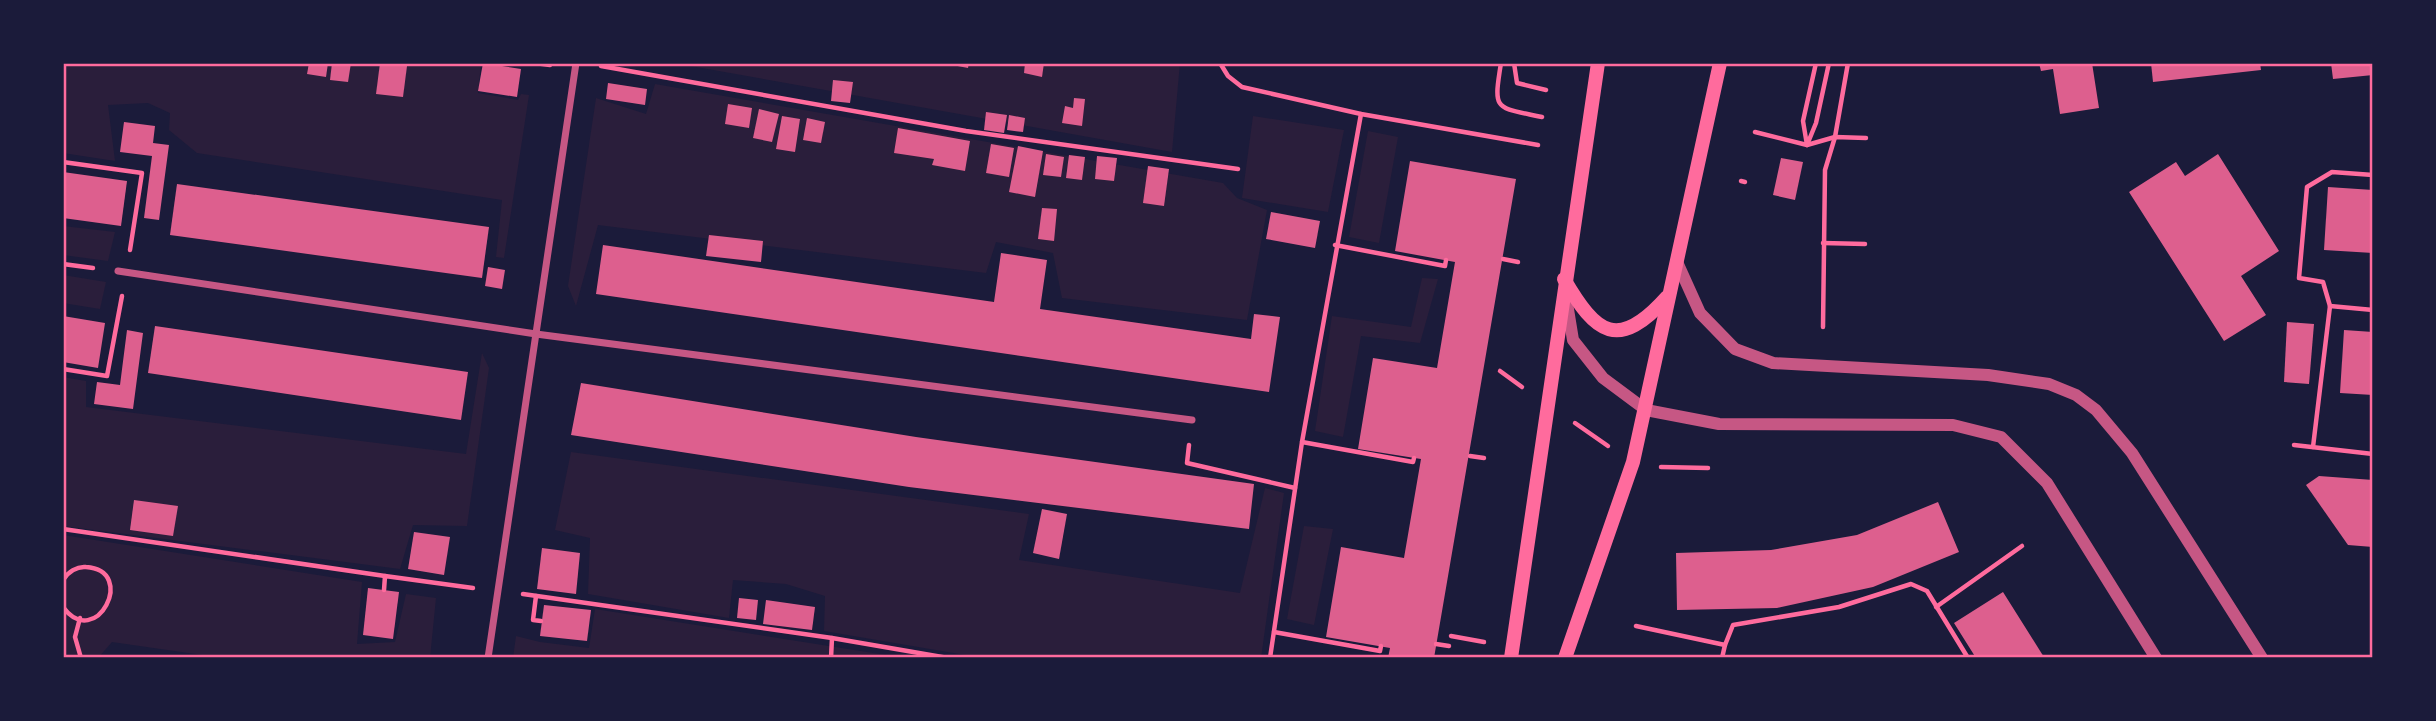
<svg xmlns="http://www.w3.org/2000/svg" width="2436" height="721" font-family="'Asap Condensed',sans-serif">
<rect width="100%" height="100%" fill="#1b1b3a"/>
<g fill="#2a1e3b">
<polygon points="63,63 481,63 478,93 518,100 521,94 529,95 504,258 496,257 502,200 197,153 169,130 170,113 148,103 108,105 115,161 63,153"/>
<polygon points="674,63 1180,63 1172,152"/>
<polygon points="655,84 1223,183 1237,198 1267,210 1247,320 1062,298 1053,253 996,242 986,273 598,225 576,306 568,286 596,98 646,114"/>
<polygon points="1253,116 1344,130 1328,212 1242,198"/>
<polygon points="1368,131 1398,137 1379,243 1349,237"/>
<polygon points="63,226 115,232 108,261 63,255"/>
<polygon points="63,275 106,282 100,309 63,303"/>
<polygon points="1422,278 1438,279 1420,343 1361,336 1343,437 1315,431 1332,316 1411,327"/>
<polygon points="482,353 489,368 467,526 413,525 400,569 63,526 63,377 86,381 86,407 466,454"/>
<polygon points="571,452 1029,514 1019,560 1240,593 1265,488 1284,493 1261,658 983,658 824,631 825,596 786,584 733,580 729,618 588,594 590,538 555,530"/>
<polygon points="1304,526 1333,529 1314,625 1287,619"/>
<polygon points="63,535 362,582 357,644 395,642 406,594 436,598 430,658 223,658 112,642 98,658 63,658"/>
<polygon points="595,609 905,658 513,658 516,636 540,642 589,648"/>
</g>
<g fill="#dd5f8e">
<polygon points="309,63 328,63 326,77 307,74"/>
<polygon points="332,63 351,63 348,82 330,80"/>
<polygon points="380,63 407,66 403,97 376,94"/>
<polygon points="483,63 521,69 517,97 478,91"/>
<polygon points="942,63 969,63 968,68"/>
<polygon points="1025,63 1044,63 1042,77 1024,73"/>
<polygon points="2039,63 2092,63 2099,108 2060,114 2053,69 2041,71"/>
<polygon points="2151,63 2260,63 2261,70 2153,82"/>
<polygon points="2331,63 2373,63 2373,75 2333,79"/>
<polygon points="833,80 853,82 850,103 831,101"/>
<polygon points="608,83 647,89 645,105 606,99"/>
<polygon points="1074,98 1085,99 1082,126 1062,123 1065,106 1073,108"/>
<polygon points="728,104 752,108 749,128 725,124"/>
<polygon points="759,109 779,114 772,142 753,138"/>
<polygon points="986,112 1007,115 1004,133 984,130"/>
<polygon points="1009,115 1025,118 1023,132 1007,130"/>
<polygon points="782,116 800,119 795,152 776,149"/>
<polygon points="807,118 825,122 821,143 803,140"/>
<polygon points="124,122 155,126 153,143 169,145 159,220 144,218 152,156 120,152"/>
<polygon points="898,128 970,141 965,171 932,165 934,159 894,153"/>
<polygon points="991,144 1014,148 1009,177 986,173"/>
<polygon points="1018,146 1043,151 1035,197 1009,192"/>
<polygon points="1046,154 1064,157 1061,177 1043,175"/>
<polygon points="2218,154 2279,251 2241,276 2266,315 2224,341 2129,192 2176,162 2185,176"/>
<polygon points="1069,155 1085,157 1082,180 1066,178"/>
<polygon points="1097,156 1117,158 1114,181 1095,179"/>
<polygon points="1781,158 1803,162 1795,200 1773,195"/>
<polygon points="1410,161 1516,179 1434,658 1388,658 1390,648 1326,637 1341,547 1404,558 1421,459 1358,449 1373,358 1437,368 1455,262 1395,251"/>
<polygon points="1148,166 1169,169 1164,206 1143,203"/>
<polygon points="63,172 127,181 121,226 63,218"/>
<polygon points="177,184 489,227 482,278 170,235"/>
<polygon points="2328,187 2373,190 2373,253 2324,250"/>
<polygon points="1042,208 1057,209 1054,241 1038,239"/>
<polygon points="1271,212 1320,221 1315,248 1266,239"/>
<polygon points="709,235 763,241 761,262 706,256"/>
<polygon points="603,245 994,302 1001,253 1047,260 1040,309 1251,339 1254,314 1280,317 1269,392 596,294"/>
<polygon points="488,267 505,270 502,289 485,286"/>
<polygon points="63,316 105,323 98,368 63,362"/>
<polygon points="2287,322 2314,324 2309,384 2284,382"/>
<polygon points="155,326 468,372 461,420 148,373"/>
<polygon points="127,330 143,333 133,409 94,404 97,382 120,385"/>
<polygon points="2344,330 2373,332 2373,395 2340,393"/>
<polygon points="581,383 916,437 1254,484 1249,529 909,487 571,435"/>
<polygon points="2319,476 2373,480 2373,547 2348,545 2306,485"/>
<polygon points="134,500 178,506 173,536 130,530"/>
<polygon points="1938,502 1959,552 1873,587 1777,608 1677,610 1676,553 1771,550 1857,535"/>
<polygon points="1042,509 1067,514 1059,559 1033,553"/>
<polygon points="414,532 450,537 444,575 408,569"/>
<polygon points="542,548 580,553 576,594 537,589"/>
<polygon points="368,588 399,592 393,639 363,635"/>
<polygon points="2003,592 2042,654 2045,658 1976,658 1954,623"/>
<polygon points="739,598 758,600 756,620 737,618"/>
<polygon points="766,600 815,607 812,630 763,624"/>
<polygon points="544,605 591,610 587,641 540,636"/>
</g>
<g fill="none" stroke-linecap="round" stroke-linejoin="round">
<g stroke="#ff6b9d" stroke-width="4.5">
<polyline points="535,63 550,65"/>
<polyline points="1220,63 1228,76 1242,87 1361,114 1538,145"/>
<path d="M1501 63C1493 112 1495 107 1542 117"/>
<polyline points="1514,63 1517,83 1546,90"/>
<polyline points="601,66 966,131 1238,169"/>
<polyline points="1755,132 1807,145 1835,137 1866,138"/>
<polyline points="1807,145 1816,123 1829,63"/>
<polyline points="1807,145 1803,121 1816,63"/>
<polyline points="63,162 142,173 130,250"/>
<polyline points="1741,181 1745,182"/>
<polyline points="1823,243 1865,244"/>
<polyline points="1335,245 1445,266 1446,260"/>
<polyline points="1503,259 1518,262"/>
<polyline points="63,264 93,268"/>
<polyline points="2330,306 2323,282 2299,278 2307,187 2332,172 2373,175"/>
<polyline points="1823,327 1825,170 1835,137 1848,63"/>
<polyline points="63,369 107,376 122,296"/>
<polyline points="1500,371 1522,387"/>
<polyline points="1575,423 1608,446"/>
<polyline points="1302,442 1413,462 1414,458"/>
<polyline points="1189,445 1187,463 1295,488"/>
<polyline points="2294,445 2373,454"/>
<polyline points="2313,447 2330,306 2373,310"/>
<polyline points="1470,456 1484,458"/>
<polyline points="1661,467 1708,468"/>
<polyline points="63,529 385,576"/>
<path d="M63 580C68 572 77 566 86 567 138 570 96 652 63 607"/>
<polyline points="384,590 385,576 473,588"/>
<polyline points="523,594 832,638 948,658"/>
<polyline points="536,596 533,620 541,621"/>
<polyline points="1936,607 2022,546"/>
<polyline points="80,618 75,637 81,658"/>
<polyline points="1636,626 1725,645 1733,625 1839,607 1911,584 1927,591 1968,658"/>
<polyline points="1274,632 1380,651 1381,646"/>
<polyline points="1451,636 1484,642"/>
<polyline points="1436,644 1449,646"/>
<polyline points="831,658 832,638"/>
<polyline points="1270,658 1302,442 1361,114"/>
<polyline points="1722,658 1725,645"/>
</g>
<g stroke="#c65784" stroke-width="7">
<polyline points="118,271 536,334 1192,420"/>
<polyline points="488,658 576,63"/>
</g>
<g stroke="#c65784" stroke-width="12">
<polyline points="1677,262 1700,313 1735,349 1773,363 1988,375 2049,384 2076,395 2096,410 2132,453 2262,658"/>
<polyline points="1566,297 1573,340 1603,378 1646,410 1719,424 1953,425 2001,437 2047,483 2156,658"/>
</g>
<g stroke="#ff6b9d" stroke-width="14">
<path d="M1564 279C1596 334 1618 352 1667 297"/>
<polyline points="1511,658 1598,63"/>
<polyline points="1565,658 1633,462 1720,63"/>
</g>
</g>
<rect width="2436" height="721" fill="none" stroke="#1b1b3a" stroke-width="130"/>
<rect x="65" y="65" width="2306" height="591" fill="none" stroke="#ff6b9d" stroke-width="2.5"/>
</svg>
